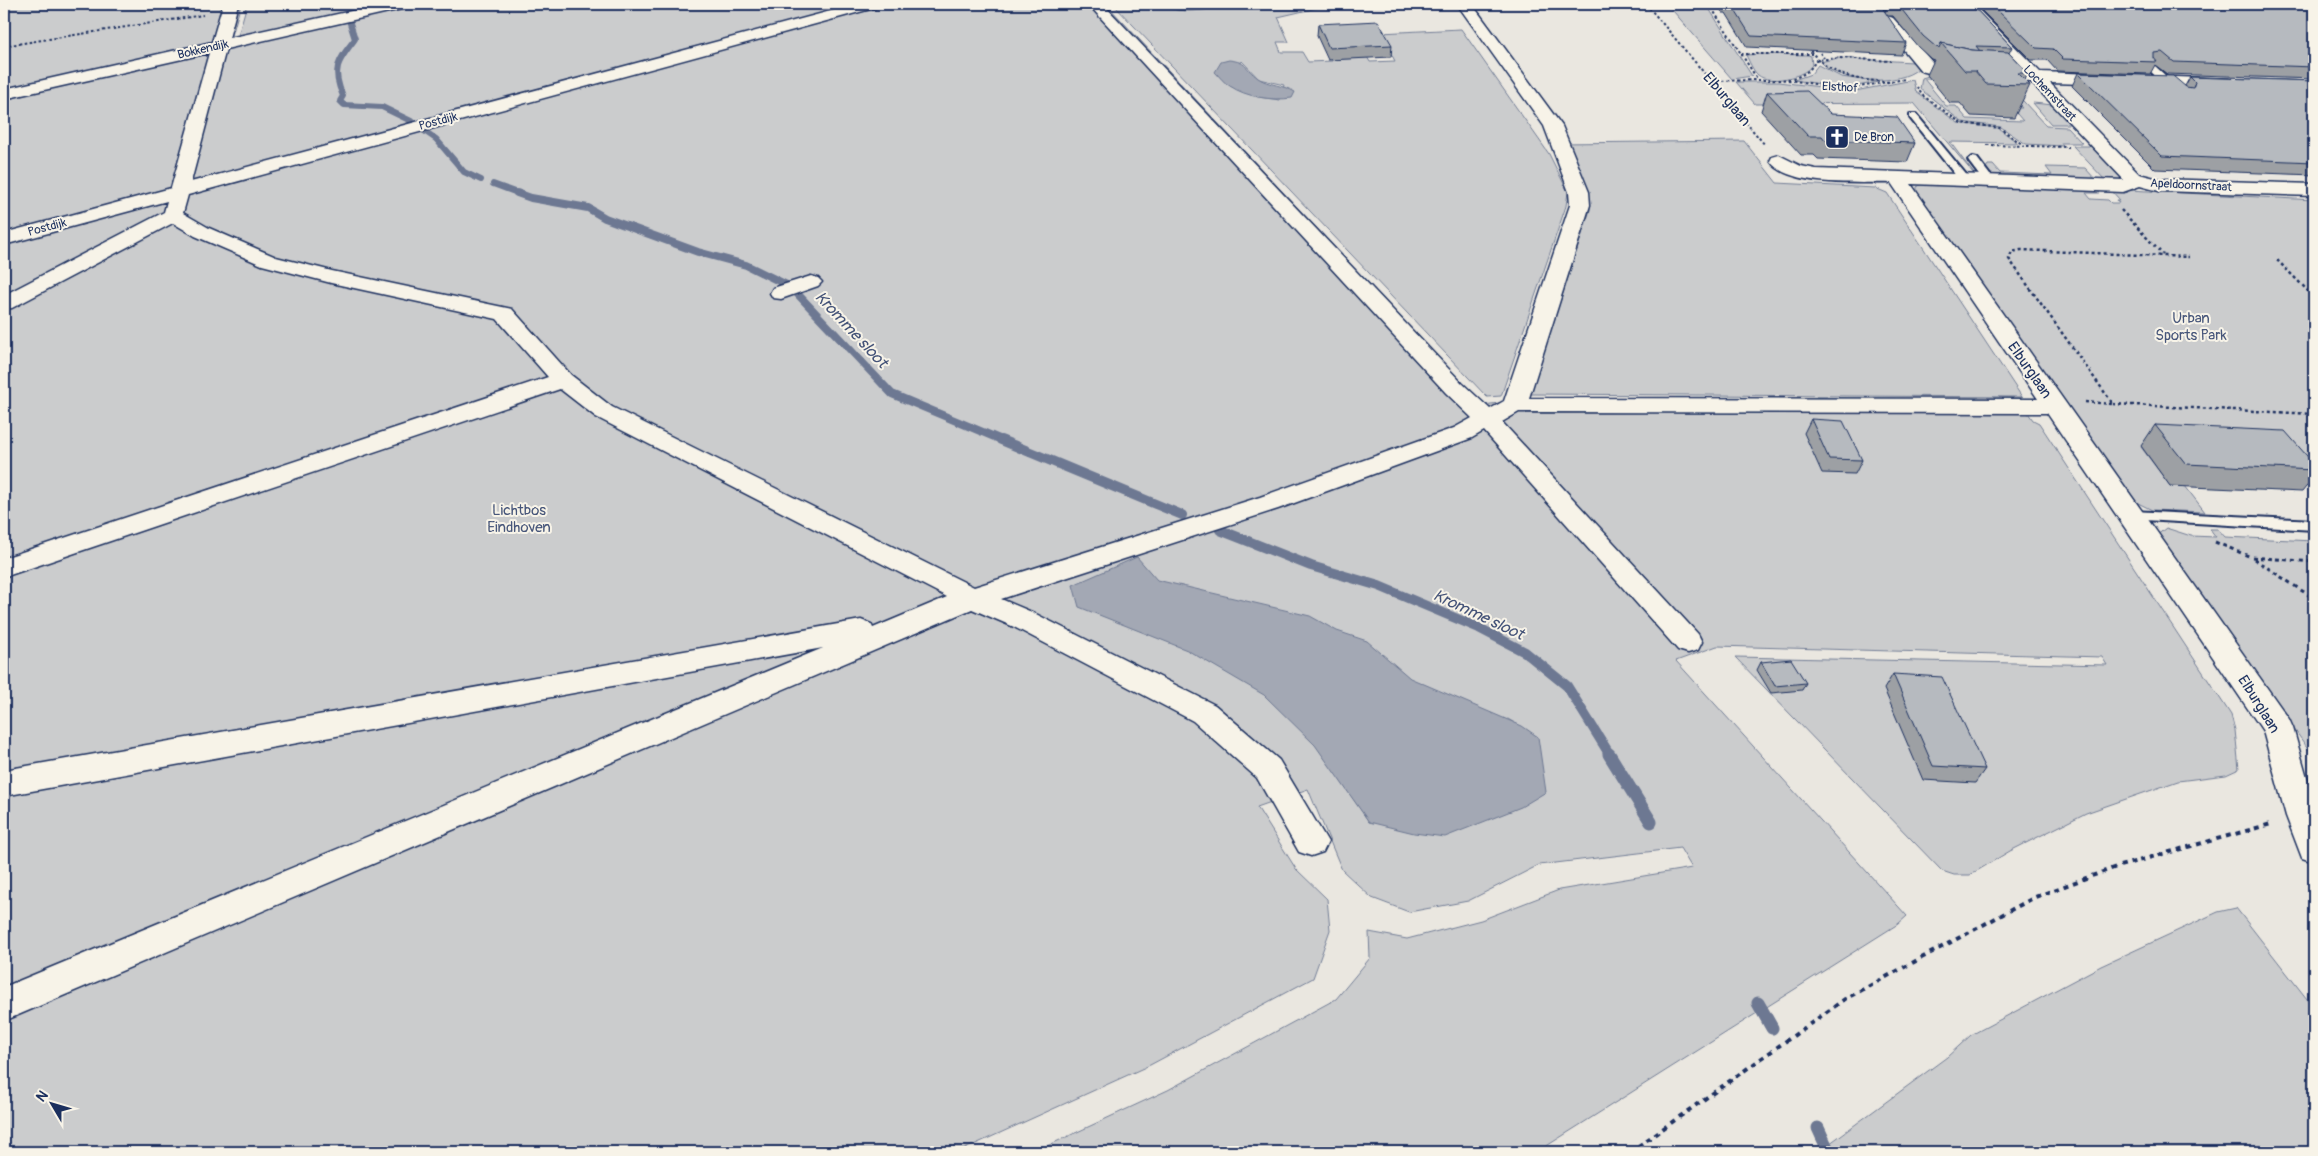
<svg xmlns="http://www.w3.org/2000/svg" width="2318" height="1156" font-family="Pangolin,sans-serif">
<rect width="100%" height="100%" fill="#eae7e0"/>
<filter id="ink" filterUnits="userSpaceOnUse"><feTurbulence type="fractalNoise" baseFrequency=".02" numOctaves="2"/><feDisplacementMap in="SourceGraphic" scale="10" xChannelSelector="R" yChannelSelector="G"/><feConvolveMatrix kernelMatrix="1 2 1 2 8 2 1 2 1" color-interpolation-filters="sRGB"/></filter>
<g filter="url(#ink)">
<g fill="#cbcccd" stroke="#737e96" fill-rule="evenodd">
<path d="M4 4H241L231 39 238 36 247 4H1106L1483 405 1532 399 2021 403 2033 420 2039 423 2231 715 2235 730 2239 769 2226 775 2178 781 2086 813 2010 851 1970 875H1954L1942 871 1735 657 2107 665 2102 657 1717 646 1676 661 1907 916 1898 924 1537 1152H1034L1168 1090 1336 999 1370 958 1369 932 1407 939 1481 920 1559 890 1692 868 1680 848 1539 865 1468 901 1409 912 1372 898 1342 870 1308 789 1257 807 1296 869 1327 899 1330 930 1313 978 1150 1065 958 1152H4ZM1508 719 1538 737 1369 822 1339 778Z"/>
<path d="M1113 4H1161C1185 19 1216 4 1241 4 1272 3 1303 4 1334 4L1278 17 1289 42H1277L1281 52H1302L1308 62 1332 61 1329 51 1363 50 1370 62 1395 61 1380 33 1461 29 1549 154 1568 192 1566 206 1501 396 1487 397ZM1242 61 1259 79 1284 85 1280 100 1258 97 1230 86Z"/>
<polygon points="1667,4 1706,4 1752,76 1732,79"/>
<path d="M1762 54 1808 55 1811 56 1812 65C1805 77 1769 85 1758 75 1753 71 1749 61 1746 55Z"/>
<path d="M1838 58 1913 62 1919 68C1899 87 1838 83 1820 62Z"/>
<polygon points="1818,65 1841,77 1878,82 1847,88 1794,80 1811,74"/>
<polygon points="1935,74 1956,80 1924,79 1946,106 1956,106 1967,119 2023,121 2012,108 2022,108 1997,81 1969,80 1966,76 2003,79 2046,126 2067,127 2082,143 2061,143 2063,146 2026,144 2001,127 1962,122 1920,89 1922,78"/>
<polygon points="1913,80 1916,92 1958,123 1998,128 2018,143 1950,142 1974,174 1914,103 1755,104 1736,82 1778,82 1855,91"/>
<polygon points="2033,103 2053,105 2071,124 2051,124"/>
<path d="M1744 141 1777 183 1875 188 1887 193 2022 397 1530 394 1590 210C1590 183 1576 166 1561 143Z"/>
<polygon points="2073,146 2092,146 2121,178 2116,182 2106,181"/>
<polygon points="1988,165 1993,165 2000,173 2052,175 2046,167 2085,168 2097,181 1999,178 1991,175 1986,168"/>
<polygon points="1922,184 2096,189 2100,193 2086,193 2091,199 2108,200 2111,203 2119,203 2117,200 2120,200 2110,189 2314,200 2314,458 2141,447 2170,486 2185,486 2205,512 2152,510 2132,500 1917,192 1917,187"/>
<polygon points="2166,528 2191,536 2216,537 2210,529 2218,529 2225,537 2314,541 2314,757 2156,536"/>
<polygon points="2236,908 2314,1008 2314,1152 1818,1152 1947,1057 1971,1035 2101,966 2218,912"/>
</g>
<g fill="#a3a8b4" stroke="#6d7892">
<path d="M1161 4H1238C1215 8 1182 17 1161 4Z"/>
<path d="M1229 60C1248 62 1244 68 1258 78 1268 85 1284 85 1295 92L1292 98C1272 101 1246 97 1230 86 1224 83 1220 77 1215 72L1221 62Z"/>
<polygon points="1137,557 1157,580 1310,616 1337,631 1367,641 1410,678 1522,726 1538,737 1546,792 1521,807 1445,837 1414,833 1369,822 1315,745 1264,695 1187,650 1079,607 1073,585"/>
</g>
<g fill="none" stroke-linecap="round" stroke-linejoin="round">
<g stroke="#6d7892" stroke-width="6">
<polyline points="353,4 355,9"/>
<path d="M349 20 355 39C338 61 331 69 343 96L340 101 344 105 382 107 411 121"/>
<polyline points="420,128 436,139 464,172 481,180"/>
<polyline points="493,184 520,194"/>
</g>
<polyline stroke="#6d7892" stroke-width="8" points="517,193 531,198 588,208 605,218 698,252 746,265 791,287 892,394 1004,441"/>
<g stroke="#6d7892" stroke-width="10">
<polyline points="1001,440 1182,515"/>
<polyline points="1220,530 1311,566 1379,586 1479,628 1525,652 1567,686 1610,755"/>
</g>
<g stroke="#6d7892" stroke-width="13">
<polyline points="1609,754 1651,822"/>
<polyline points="1758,1003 1772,1028"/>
<polyline points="1818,1128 1829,1152"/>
</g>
<defs>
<g id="service">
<polygon points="2149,66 2155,66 2178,87 2178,91 2172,91 2149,70"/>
<polygon points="1910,114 1916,114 1969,178 1969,182 1961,182 1910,118"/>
<polygon points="1973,157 1977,158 1993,179 1993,183 1985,183 1969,162 1968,160"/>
<polygon points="2132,511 2314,520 2314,530 2127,519 2125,516 2127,513"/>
</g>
<g id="minor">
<path d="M223 4H238L229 38 383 4H410L402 9 226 49 191 182 857 4H880L878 7 188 195 183 213 209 228 276 257 332 271 512 309 571 375 612 407 974 587 1260 497 1454 428 1472 418 1446 393 1088 4H1103L1462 383 1490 409 1504 401 1570 205 1569 192 1544 126 1457 4H1472L1562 126 1589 192 1590 205 1529 398 2038 399 1891 183C1861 182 1788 188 1770 161L1772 157 1779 155 1801 166 1816 169 2124 180 2031 82 1940 76 1921 71 1880 21 1888 16 1893 18 1933 63 1992 71 2021 72 1958 4H1973L2040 72 2231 79 2233 83 2231 87 2225 88 2050 83 2139 174 2159 179 2314 184V196L2159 191 2140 186 2123 192 1911 184 2289 719 2293 728 2314 802V862L2302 858 2286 816 2263 731 2047 413 1519 412 1502 422 1698 634 1702 642 1698 650 1688 653 1678 650 1484 431 1472 438 1278 509 1001 599 1034 613 1215 705 1279 760 1328 842 1323 852 1311 856 1299 852 1257 778 1193 721 1014 627 972 609 4 1021V987L823 648 4 796V770L861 620 871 624 873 628 947 597 596 417 560 389 4 577V558L548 377 497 319 331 283 262 265 195 236 173 223 12 308 4 309V295L164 212 167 201 4 245V233L171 188 209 53 4 99V89L212 42Z"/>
<polygon points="811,276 818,278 822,282 818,286 781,299 773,298 770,293 773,288"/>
</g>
</defs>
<use href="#service" stroke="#1b2f5e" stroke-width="4"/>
<use href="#minor" stroke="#1b2f5e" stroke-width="3"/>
<g stroke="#1b2f5e" stroke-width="2" stroke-dasharray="2.5 2.5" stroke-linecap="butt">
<polyline points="1646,4 1765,145"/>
<path d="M1709 4 1758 80C1780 80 1805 83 1816 60L1840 58 1891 61"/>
<polyline points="4,46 203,15"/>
<path d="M1807 47C1832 78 1854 80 1892 82"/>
<polyline points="1820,53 1824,58"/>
<polyline points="1741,54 1812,54"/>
<polyline points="1788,80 1848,89 1905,79"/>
<polyline points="1712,81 1757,80"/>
<polyline points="1917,87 1922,95 1961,123 2000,128 2023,145"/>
<polyline points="1987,145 2068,147"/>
</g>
<g stroke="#1b2f5e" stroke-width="2.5" stroke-dasharray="3 3" stroke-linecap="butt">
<polyline points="2121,210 2163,255"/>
<polyline points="2277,260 2314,297"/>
<polyline points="2085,402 2113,404 2009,259 2012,252 2021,250 2189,257"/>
<polyline points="2113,404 2314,414"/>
</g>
<g stroke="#1b2f5e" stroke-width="3" stroke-dasharray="4 4" stroke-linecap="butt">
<polyline points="2215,542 2251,557 2314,562"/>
<polyline points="2254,559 2313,598"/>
</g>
<polyline stroke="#1b2f5e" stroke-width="4" stroke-dasharray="5 5" stroke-linecap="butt" points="1630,1152 1845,999 2035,897 2116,867 2271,824"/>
<use href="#service" fill="#f7f3e8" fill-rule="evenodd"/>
<use href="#minor" fill="#f7f3e8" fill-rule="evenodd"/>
</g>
<g fill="#9da0a4" stroke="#1b2f5e">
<polygon points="1716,4 1971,4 2012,47 2009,53 2028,73 2025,80 2030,85 2014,118 1971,116 1960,103 1950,103 1927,75 1934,60 1931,59 1918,47 1893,16 1887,16 1906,43 1901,55 1747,47 1726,13 1723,13"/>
<polygon points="1975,4 2260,4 2314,5 2314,80 2314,79 2167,74 2155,65 2150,74 2057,71 2047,60 2031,60"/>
<polygon points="1318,24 1392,45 1391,57 1328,60 1317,36"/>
<polygon points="2078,73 2185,86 2190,77 2314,81 2314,175 2155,169 2072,86"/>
<polygon points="1767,92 1831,114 1915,143 1907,162 1818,159 1814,155 1801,155 1761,111"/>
<polygon points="1811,419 1862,460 1855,474 1822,473 1804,433"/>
<polygon points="2155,425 2314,464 2314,477 2302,492 2170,486 2141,446"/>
<polygon points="1761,662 1806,683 1802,690 1771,693 1757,670"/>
<polygon points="1893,674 1985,769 1975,783 1923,780 1884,689"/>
</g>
<polygon fill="#7f8286" stroke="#1b2f5e" points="1888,5 1883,16 1883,9"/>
<g fill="#b6babf" stroke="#1b2f5e">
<polygon points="1731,4 1971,4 2012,47 1976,46 1980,51 1972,50 1941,43 1939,48 1936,47 1923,36 1898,5 1888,5 1883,9 1906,43 1751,36"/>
<polygon points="1991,4 2260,4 2314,5 2314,67 2174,62 2162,52 2154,53 2154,58 2157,62 2063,59 2053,49 2036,48"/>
<polygon points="1378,21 1392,45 1329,48 1318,24"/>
<polygon points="1941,43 1972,50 2008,52 2028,73 2018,73 2030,85 1986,84 1975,71 1965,71"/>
<polygon points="2078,73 2173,76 2186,87 2193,88 2195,82 2190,77 2314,81 2314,162 2162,156"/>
<polygon points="1807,91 1831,114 1897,117 1915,143 1825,140 1822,136 1808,136 1767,92"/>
<polygon points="1811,419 1843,421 1862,460 1829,459"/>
<polygon points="2155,425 2285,431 2314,464 2314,470 2186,464"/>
<polygon points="1791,659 1806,683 1775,686 1761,662"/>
<polygon points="1893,674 1942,677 1985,769 1933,766"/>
</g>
</g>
<defs>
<symbol id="church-square" viewBox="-11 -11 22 22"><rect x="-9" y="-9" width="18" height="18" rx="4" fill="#1b2f5e" stroke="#f7f3e8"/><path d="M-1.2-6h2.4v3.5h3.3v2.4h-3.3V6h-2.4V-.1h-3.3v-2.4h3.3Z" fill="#fff"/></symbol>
</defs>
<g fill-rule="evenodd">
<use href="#church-square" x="1823" y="123" width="28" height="28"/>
</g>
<g text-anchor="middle" stroke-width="4" stroke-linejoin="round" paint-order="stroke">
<g font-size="12" fill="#1b2f5e" stroke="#f7f3e8">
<text transform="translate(203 49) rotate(-13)" y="4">Bokkendijk</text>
<text transform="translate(1840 87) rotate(3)" y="4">Elsthof</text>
<text transform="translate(2050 93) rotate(47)" y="4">Lochemstraat</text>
<text transform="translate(438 121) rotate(-15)" y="4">Postdijk</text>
<text transform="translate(2191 185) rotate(3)" y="4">Apeldoornstraat</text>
<text transform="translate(47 227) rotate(-15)" y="4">Postdijk</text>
</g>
<g font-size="12" fill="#1b2f5e" stroke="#f7f3e8" text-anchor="start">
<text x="1854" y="141">De Bron</text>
</g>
<g font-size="15" fill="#1b2f5e" stroke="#f7f3e8">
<text transform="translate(1727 99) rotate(50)" y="5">Elburglaan</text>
<text transform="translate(2030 370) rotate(55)" y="5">Elburglaan</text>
<text transform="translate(2259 704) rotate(58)" y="5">Elburglaan</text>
</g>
<g font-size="15" fill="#47567a" stroke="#f7f3e8">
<text x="2191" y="323">Urban<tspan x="2191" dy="17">Sports Park</tspan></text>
<text x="519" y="515">Lichtbos<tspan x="519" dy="17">Eindhoven</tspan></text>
</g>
<g font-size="16" font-style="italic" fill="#445378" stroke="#f7f3e8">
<text transform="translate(852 329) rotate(47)" y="6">Kromme sloot</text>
<text transform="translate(1479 614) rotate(25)" y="6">Kromme sloot</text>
</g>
</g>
<rect width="2318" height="1156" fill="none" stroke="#f7f3e8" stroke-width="20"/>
<rect x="10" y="10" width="2298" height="1136" fill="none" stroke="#1b2f5e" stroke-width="2" filter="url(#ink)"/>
<g transform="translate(52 1104) rotate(308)" stroke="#f7f3e8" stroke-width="4" paint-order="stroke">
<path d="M0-4L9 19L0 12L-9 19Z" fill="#1b2f5e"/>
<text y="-8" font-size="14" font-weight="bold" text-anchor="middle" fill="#1b2f5e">N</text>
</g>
</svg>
